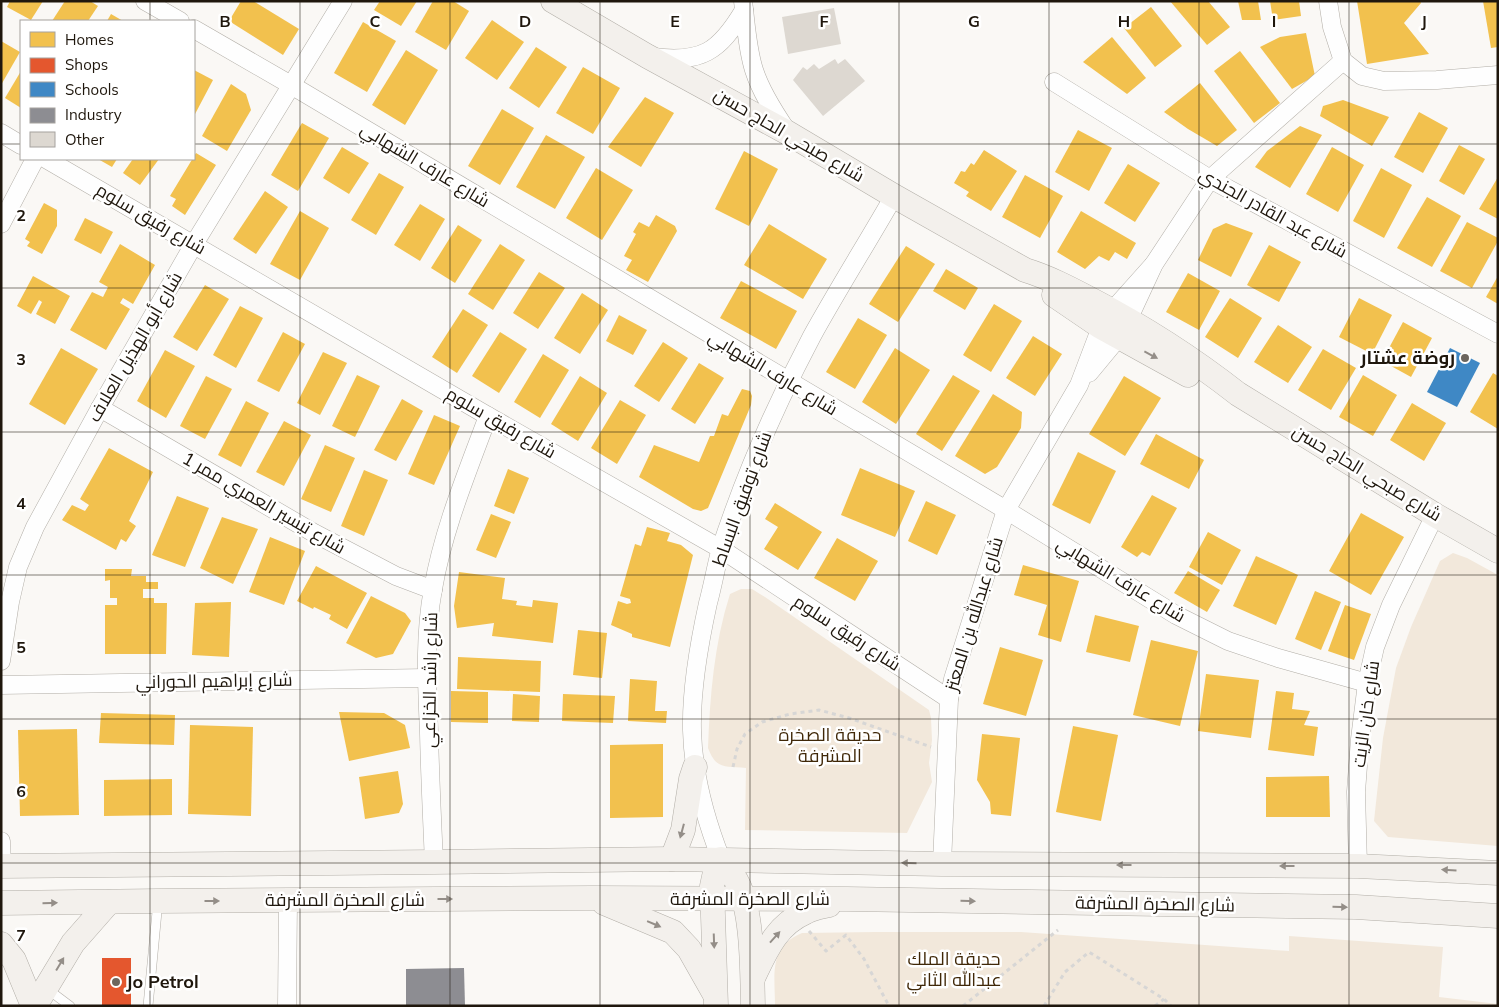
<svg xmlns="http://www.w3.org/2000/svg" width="1499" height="1007" font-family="Mulish,Cairo,sans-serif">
<rect width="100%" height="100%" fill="#faf8f5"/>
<g fill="#f2e8db">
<polygon points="1453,553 1467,558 1498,575 1498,846 1388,837 1374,821 1383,738 1396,668 1411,627 1440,561"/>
<path d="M741 589H752L765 597 929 710 931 718 932 740 929 763 932 782 907 833 745 830 746 768C726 766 716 770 708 748 710 696 714 644 730 594Z"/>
<path d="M875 932H1021L1289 951V936L1443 947 1439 997 1498 1004V1006H775C775 975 768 947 802 933Z"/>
</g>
<g fill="#f2c14e">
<polygon points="10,1 43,1 31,20 7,7"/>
<polygon points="65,1 90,1 98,6 88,21 52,21"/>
<polygon points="241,1 253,1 299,29 283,55 229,21"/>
<polygon points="380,1 417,1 401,26 374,10"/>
<polygon points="433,1 453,1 469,11 446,50 415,32"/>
<polygon points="1170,1 1208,1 1230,27 1207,45"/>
<polygon points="1238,1 1258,1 1261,20 1242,20"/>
<polygon points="1270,1 1299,1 1301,16 1273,20"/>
<polygon points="1357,1 1420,1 1421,3 1404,23 1429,54 1367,64"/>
<polygon points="1483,1 1498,1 1498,47 1491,48"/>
<polygon points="1151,7 1182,46 1155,67 1124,28"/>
<polygon points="111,14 123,21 107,21"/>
<polygon points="492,20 524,42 497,80 465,58"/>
<polygon points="363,22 396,41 367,92 334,73"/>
<polygon points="1306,33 1315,76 1292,89 1260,47 1280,37"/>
<polygon points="1112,37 1146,78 1127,94 1083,62"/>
<polygon points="1,41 20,52 1,85"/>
<polygon points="536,47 567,67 539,108 509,88"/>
<polygon points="406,50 438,70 405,125 372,105"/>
<polygon points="1240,51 1280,103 1254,123 1214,71"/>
<polygon points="583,67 620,88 593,134 556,113"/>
<polygon points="194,70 213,80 194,116"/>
<polygon points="21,71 21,108 5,98"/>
<polygon points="1200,83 1237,130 1217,146 1188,129 1164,112"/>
<polygon points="231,84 246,94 251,110 227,151 202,136"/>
<polygon points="645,97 674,113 641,167 608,147"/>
<polygon points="1343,100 1389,117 1372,146 1320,116 1323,106"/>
<polygon points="502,109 534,128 500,185 468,166"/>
<polygon points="1419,112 1448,128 1423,173 1394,157"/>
<polygon points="302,123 329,138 298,191 271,175"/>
<polygon points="1300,126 1322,135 1290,188 1255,167 1267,151"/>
<polygon points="1078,130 1112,148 1089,191 1055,172"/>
<polygon points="546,135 585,157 555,209 516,187"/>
<polygon points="1459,145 1485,159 1464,195 1439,181"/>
<polygon points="342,147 369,163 349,194 323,178"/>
<polygon points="1332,147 1364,165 1338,212 1306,194"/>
<polygon points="984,150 1017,171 991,211 966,196 969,192 954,183 961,171 965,172 971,163 974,165"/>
<polygon points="744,151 778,169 749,226 715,209"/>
<polygon points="196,153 216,165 185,215 172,206 176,199 170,196"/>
<polygon points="98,159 117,159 112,167"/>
<polygon points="133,159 159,159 140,185 123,173"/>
<polygon points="1128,164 1160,183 1135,222 1104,203"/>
<polygon points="596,168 633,190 602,240 566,218"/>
<polygon points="1381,168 1412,185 1384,238 1353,221"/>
<polygon points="379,173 404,187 376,235 351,220"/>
<polygon points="1025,175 1063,196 1040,238 1002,217"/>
<polygon points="1498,177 1498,219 1479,209"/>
<polygon points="265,191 288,207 256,254 233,239"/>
<polygon points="1427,197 1461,216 1432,267 1397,248"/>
<polygon points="44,203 57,210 57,226 42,254 27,246 30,242 25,239"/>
<polygon points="420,204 445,219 420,261 394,245"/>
<polygon points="300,211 329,228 300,280 270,264"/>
<polygon points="1081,211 1136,243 1127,259 1115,252 1109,261 1099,256 1085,269 1057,252"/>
<polygon points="656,215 675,226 677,231 648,282 626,270 632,260 624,256 636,234 633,232 639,222 649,227"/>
<polygon points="85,218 113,232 101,254 74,240"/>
<polygon points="1467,222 1498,238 1498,241 1472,288 1440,271"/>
<polygon points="1226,223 1253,233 1231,277 1198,260 1213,229"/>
<polygon points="769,224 827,259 803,299 744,265"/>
<polygon points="458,225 482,240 455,283 431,268"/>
<polygon points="120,244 155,265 133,304 123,298 120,303 130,309 106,350 70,330 92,292 103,297 108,287 99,282"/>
<polygon points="500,244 525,260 493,310 468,294"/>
<polygon points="1269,245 1301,262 1279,302 1247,285"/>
<polygon points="906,246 935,264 898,322 869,304"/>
<polygon points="946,269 978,288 965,310 933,291"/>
<polygon points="539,272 565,288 538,329 513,313"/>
<polygon points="1188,273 1220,291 1199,330 1166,312"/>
<polygon points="33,276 70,296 55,324 36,314 42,302 39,300 31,314 17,306"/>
<polygon points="1498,276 1498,304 1486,297"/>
<polygon points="741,281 797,311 776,349 720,318"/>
<polygon points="205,285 229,299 197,351 173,337"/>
<polygon points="582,293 608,310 580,354 554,338"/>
<polygon points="1230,298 1262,318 1238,358 1205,337"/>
<polygon points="1359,298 1392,315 1372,354 1339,337"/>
<polygon points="994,304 1022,321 991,372 963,355"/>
<polygon points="240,306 263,318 236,368 213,355"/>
<polygon points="463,309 488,325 457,373 432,357"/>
<polygon points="619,315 647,330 633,355 606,341"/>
<polygon points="858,318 887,335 855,389 826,372"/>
<polygon points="1403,322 1432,338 1411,377 1382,361"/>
<polygon points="1278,325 1312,347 1288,383 1254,362"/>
<polygon points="283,332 305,344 279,392 257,381"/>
<polygon points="500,332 527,349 499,393 472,376"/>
<polygon points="1033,336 1062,354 1035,396 1006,378"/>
<polygon points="663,342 688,358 659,402 634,386"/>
<polygon points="61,348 98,369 65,425 29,404"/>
<polygon points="895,348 930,370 896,424 862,402"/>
<polygon points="1323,349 1356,368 1331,410 1298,390"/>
<polygon points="165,350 195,366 166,418 137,401"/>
<polygon points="323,352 347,363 320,415 297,403"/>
<polygon points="543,354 569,370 540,418 514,402"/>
<polygon points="699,363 724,378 695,424 671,409"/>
<polygon points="1493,373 1498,376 1498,429 1470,412"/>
<polygon points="357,375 380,386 355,437 332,426"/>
<polygon points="953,375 980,391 942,451 916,434"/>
<polygon points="1363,375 1397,395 1373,436 1339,417"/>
<polygon points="206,376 232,389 205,439 180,426"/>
<polygon points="580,376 607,393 578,441 551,424"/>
<polygon points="1124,376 1161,398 1125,456 1089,434"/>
<polygon points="742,389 750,391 752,396 751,405 708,508 701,511 693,509 639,477 654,445 699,462 710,436 714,436 722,414 728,416"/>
<polygon points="993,394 1022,412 1021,428 997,467 985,474 955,456"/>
<polygon points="402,399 423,411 396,461 374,450"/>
<polygon points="620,400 646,415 617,464 591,448"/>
<polygon points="246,401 269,413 241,467 218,455"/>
<polygon points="1412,403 1446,423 1424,461 1390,440"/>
<polygon points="434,415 460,426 434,485 408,474"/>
<polygon points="284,421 311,435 284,486 256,472"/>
<polygon points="1156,434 1204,460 1189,489 1140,464"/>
<polygon points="325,445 355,458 331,512 301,499"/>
<polygon points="109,448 153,472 129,521 136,526 126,542 121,539 116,550 62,520 72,505 85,511 89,505 80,499"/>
<polygon points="1078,452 1116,471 1090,524 1052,505"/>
<polygon points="860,468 915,491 895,537 841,515"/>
<polygon points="508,469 529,478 514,514 494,506"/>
<polygon points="364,470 388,480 364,536 341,526"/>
<polygon points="1152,495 1177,508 1150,556 1142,552 1137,557 1121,547"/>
<polygon points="177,496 209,508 185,567 152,555"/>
<polygon points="926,501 956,515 937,555 908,541"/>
<polygon points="775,503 822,532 798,570 764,549 778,527 765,519"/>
<polygon points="1361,513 1404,537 1371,595 1329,571"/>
<polygon points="491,514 511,522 496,558 476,550"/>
<polygon points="222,517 258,529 233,584 200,568"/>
<polygon points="647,527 670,533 667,541 681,545 693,555 670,647 632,637 632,634 611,625 618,601 627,604 631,603 630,599 620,596 635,544 641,546"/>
<polygon points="1208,532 1241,550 1222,585 1189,567"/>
<polygon points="270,537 305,551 284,605 249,592"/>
<polygon points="837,538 878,561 855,601 814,578"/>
<polygon points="1256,556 1298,575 1276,625 1233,606"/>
<polygon points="1023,565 1079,581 1061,642 1038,635 1047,605 1014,595"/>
<polygon points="316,566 367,593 347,629 329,619 331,615 314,607 313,609 297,601"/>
<polygon points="105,569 132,569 131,576 146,576 146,582 158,582 158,589 143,589 143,598 154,598 154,603 167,603 166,654 105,654 105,605 117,605 117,598 110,598 110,580 105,581"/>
<polygon points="1188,571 1220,590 1207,612 1174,593"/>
<polygon points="459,572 505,578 502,599 517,601 516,605 532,607 533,600 558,603 553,643 492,636 494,623 457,628 454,606"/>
<polygon points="1315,591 1341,602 1321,650 1295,639"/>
<polygon points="371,596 405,613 411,621 393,654 376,658 346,643"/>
<polygon points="231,602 229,657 192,655 195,603"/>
<polygon points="1345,605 1371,614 1354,660 1328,651"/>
<polygon points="1095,615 1139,626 1130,662 1086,652"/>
<polygon points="578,630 607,633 602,678 573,675"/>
<polygon points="1151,640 1198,651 1180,726 1133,715"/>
<polygon points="1000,647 1043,660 1026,716 983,704"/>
<polygon points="458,657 541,661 540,692 457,689"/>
<polygon points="1206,674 1259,680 1251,738 1198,731"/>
<polygon points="630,679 657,681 655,711 667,711 666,723 628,721"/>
<polygon points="451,691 488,692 488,723 451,722"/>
<polygon points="1276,691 1294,693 1292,709 1310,711 1304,725 1318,727 1314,756 1268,750"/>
<polygon points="513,694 540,696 539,722 512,721"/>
<polygon points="563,694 615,696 613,723 562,721"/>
<polygon points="339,712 384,713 405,725 410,748 349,761"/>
<polygon points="101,713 175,715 174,745 99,743"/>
<polygon points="190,725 253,727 251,816 188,814"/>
<polygon points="1073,726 1118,735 1101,821 1056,812"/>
<polygon points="77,729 79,815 20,816 18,730"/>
<polygon points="982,734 1020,738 1011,816 991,814 990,802 977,780"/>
<polygon points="663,744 663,817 610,818 610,745"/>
<polygon points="398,771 403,804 399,813 365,819 359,777"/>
<polygon points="1329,776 1330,817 1266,817 1266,777"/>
<polygon points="172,779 172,815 104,816 104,780"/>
</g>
<rect fill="#e4572e" x="102" y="958" width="29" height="48"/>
<polygon fill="#3f88c5" points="1450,348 1480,363 1457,407 1427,392"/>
<polygon fill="#8d8d92" points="464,968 465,1006 406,1006 406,969"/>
<g fill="#ddd8d1">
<polygon points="834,8 841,44 788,54 782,17"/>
<polygon points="835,59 838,64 845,59 865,81 823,116 793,80 803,67 807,70 814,64 819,69"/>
</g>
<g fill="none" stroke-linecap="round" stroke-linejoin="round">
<defs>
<g id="lane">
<polyline points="46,988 70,1006"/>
<polyline points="148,1006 158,901"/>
</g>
<g id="street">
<polyline points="145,1 180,21"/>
<path d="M743 1C746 24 747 48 754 70 761 92 774 112 787 131"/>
<polyline points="1328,1 1332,27 1343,61 1362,76 1384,81 1437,80 1498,75"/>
<polyline points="194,29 291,85 1006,510 1176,615 1228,641 1278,658 1367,683"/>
<path d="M653 57C702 63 719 52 744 10"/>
<polyline points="1054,82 1210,179 1498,334"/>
<polyline points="1,133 21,145"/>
<polyline points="46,159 488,416 721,549 949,699"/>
<polyline points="1,224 35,159"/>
<polyline points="1089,373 1118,338 1128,320 1154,264 1210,179 1343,61"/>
<polyline points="100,408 314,533 396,576 433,590"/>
<polyline points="1,661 10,602 18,567 35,527 100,408 194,244 343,1"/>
<polyline points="1,685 426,678"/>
<polyline points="1,841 2,866"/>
<path d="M721 859C705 818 693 775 692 730 691 688 699 644 708 603 713 585 716 566 721 548 745 475 776 404 812 336 838 289 867 243 894 196"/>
<path d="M434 862C432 819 430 776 429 733 427 686 424 637 433 589 443 530 467 473 488 416"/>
<polyline points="942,864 949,699 953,679 1006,510 1079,385 1101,327 1112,311 1154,264"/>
<polyline points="1358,866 1356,792 1360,739 1367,683 1375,647 1391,605 1435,515"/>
<polyline points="287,1006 288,901"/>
</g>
<g id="secondary">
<path d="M553 1 647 56 788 133 894 196 1025 270C1048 277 1069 288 1090 299 1142 326 1192 358 1238 394L1435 515 1498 551"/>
<polyline points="1054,295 1101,327 1188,375"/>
<polyline points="672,859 683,830 691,779 695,767"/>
<polyline points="1,866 434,862 672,859 942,864 1358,866 1498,873"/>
<polyline points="1,903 158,901 593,898 847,899 1356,907 1498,916"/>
<polyline points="604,903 673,932 689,949 714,993"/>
<polyline points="1,944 14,960 33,1006"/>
<path d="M753 978C766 951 776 925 806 912 813 908 821 907 829 905"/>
<polyline points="35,1006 73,943 109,902"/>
<path d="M716 1006 712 886 715 872 721 859C727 867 734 875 738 884 753 913 752 973 753 1006"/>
</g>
</defs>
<use href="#lane" stroke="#b2aea7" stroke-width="10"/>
<use href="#street" stroke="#b2aea7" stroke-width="19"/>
<use href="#secondary" stroke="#b2aea7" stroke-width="25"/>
<g stroke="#d7d6d5" stroke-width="3" stroke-dasharray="4 4" stroke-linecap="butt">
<polyline points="733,767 737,749 745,734 762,722 790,714 819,710 849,718 931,747"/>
<polyline points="809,931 826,951 846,935 864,959 889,1006"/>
<polyline points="963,1006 1058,930"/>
<polyline points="1044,1006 1065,972 1089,952 1164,999 1171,1006"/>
<polyline points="1155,1006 1164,999"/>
</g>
<use href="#lane" stroke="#fefefe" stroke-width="9"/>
<use href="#street" stroke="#fefefe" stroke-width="18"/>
<use href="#secondary" stroke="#f3f0ec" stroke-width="24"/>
</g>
<defs><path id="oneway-solid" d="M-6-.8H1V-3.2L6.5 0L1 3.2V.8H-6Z" transform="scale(1.25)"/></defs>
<g fill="#948e88">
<use href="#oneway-solid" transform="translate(1151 355) rotate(28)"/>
<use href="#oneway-solid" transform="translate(682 831) rotate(105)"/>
<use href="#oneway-solid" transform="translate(909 863) rotate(-179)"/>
<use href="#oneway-solid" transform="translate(1124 865) rotate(-180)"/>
<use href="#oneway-solid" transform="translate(1287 866) rotate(-180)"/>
<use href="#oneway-solid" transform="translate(1449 870) rotate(-177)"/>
<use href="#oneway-solid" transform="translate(445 899)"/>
<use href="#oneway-solid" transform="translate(212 901)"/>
<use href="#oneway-solid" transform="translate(968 901) rotate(1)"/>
<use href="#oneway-solid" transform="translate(50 903) rotate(-1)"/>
<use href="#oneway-solid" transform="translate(1340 907) rotate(1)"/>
<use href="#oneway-solid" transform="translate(654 924) rotate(23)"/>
<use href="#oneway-solid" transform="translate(775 937) rotate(-48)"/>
<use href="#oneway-solid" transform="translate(714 941) rotate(88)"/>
<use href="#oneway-solid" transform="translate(60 964) rotate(-59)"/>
</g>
<path fill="none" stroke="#1f170d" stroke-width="1" stroke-opacity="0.55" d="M150 1V21M300 1V1006M450 1V1006M600 1V1006M750 1V1006M899 1V1006M1049 1V1006M1199 1V1006M1349 1V1006M1 144H21M194 144H1498M150 159V1006M1 288H1498M1 432H1498M1 575H1498M1 719H1498M1 863H1498"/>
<g fill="#6c665e" stroke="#fff" stroke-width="2">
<circle cx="1465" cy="358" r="5"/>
<circle cx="116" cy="982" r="5"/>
</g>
<g text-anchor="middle" stroke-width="5" stroke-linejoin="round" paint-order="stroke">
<g font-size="18" fill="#1f170d" stroke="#fff">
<text transform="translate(789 135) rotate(30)" y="6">شارع صبحي الحاج حسن</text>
<text transform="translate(425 165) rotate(31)" y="6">شارع عارف الشهابي</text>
<text transform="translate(1273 213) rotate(29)" y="6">شارع عبد القادر الجندي</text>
<text transform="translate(151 219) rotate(30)" y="6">شارع رفيق سلوم</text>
<text transform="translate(135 347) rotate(-60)" y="6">شارع أبو الهذيل العلاف</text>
<text transform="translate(773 373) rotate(31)" y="6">شارع عارف الشهابي</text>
<text transform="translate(501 423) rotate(30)" y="6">شارع رفيق سلوم</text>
<text transform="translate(1367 473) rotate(31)" y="6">شارع صبحي الحاج حسن</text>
<text transform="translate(742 499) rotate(-70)" y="6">شارع توفيق البساط</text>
<text transform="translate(264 503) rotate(30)" y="6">شارع تيسير العمري ممر 1</text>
<text transform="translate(1121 580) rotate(31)" y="6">شارع عارف الشهابي</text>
<text transform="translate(974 614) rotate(-73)" y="6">شارع عبدالله بن المعتز</text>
<text transform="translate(847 633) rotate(33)" y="6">شارع رفيق سلوم</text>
<text transform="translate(430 680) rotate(-89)" y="6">شارع راشد الخزاعي</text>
<text transform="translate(214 681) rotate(-1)" y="6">شارع إبراهيم الحوراني</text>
<text transform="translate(1366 714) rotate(-82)" y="6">شارع خان الزيت</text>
<text x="750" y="905">شارع الصخرة المشرفة</text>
<text x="345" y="906">شارع الصخرة المشرفة</text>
<text transform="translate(1155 904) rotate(1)" y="6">شارع الصخرة المشرفة</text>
</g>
<g font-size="18" font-weight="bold" fill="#1f170d" stroke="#fff" text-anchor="end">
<text x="1455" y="364">روضة عشتار</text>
<text x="126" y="988" text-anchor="start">Jo Petrol</text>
</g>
<g font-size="18" fill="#402808" stroke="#fff">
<text x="830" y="741">حديقة الصخرة<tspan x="830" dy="21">المشرفة</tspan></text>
<text x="954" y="965">حديقة الملك<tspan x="954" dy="21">عبدالله الثاني</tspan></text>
</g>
</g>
<g font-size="16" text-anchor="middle" font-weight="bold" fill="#1f170d" stroke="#fff" stroke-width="5" stroke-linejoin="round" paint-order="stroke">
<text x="225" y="27">B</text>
<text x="375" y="27">C</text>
<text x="525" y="27">D</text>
<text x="675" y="27">E</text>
<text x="824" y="27">F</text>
<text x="974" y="27">G</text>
<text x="1124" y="27">H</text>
<text x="1274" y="27">I</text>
<text x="1424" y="27">J</text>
<text x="21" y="221">2</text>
<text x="21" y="365">3</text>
<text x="21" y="509">4</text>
<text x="21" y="653">5</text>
<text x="21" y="797">6</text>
<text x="21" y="941">7</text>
</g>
<rect width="1499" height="1007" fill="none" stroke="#1f170d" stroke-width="5"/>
<rect x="20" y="20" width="175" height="140" fill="#ffffff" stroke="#a5a29e"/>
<rect x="30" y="32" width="25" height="15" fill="#f2c14e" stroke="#a5a29e"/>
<text x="65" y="45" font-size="15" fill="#1f170d">Homes</text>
<rect x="30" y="58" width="25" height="15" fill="#e4572e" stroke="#a5a29e"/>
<text x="65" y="70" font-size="15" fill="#1f170d">Shops</text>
<rect x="30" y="82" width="25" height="15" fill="#3f88c5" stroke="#a5a29e"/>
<text x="65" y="95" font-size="15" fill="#1f170d">Schools</text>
<rect x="30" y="108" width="25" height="15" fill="#8d8d92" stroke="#a5a29e"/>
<text x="65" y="120" font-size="15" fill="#1f170d">Industry</text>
<rect x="30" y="132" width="25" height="15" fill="#ddd8d1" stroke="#a5a29e"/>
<text x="65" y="145" font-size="15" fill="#1f170d">Other</text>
</svg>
